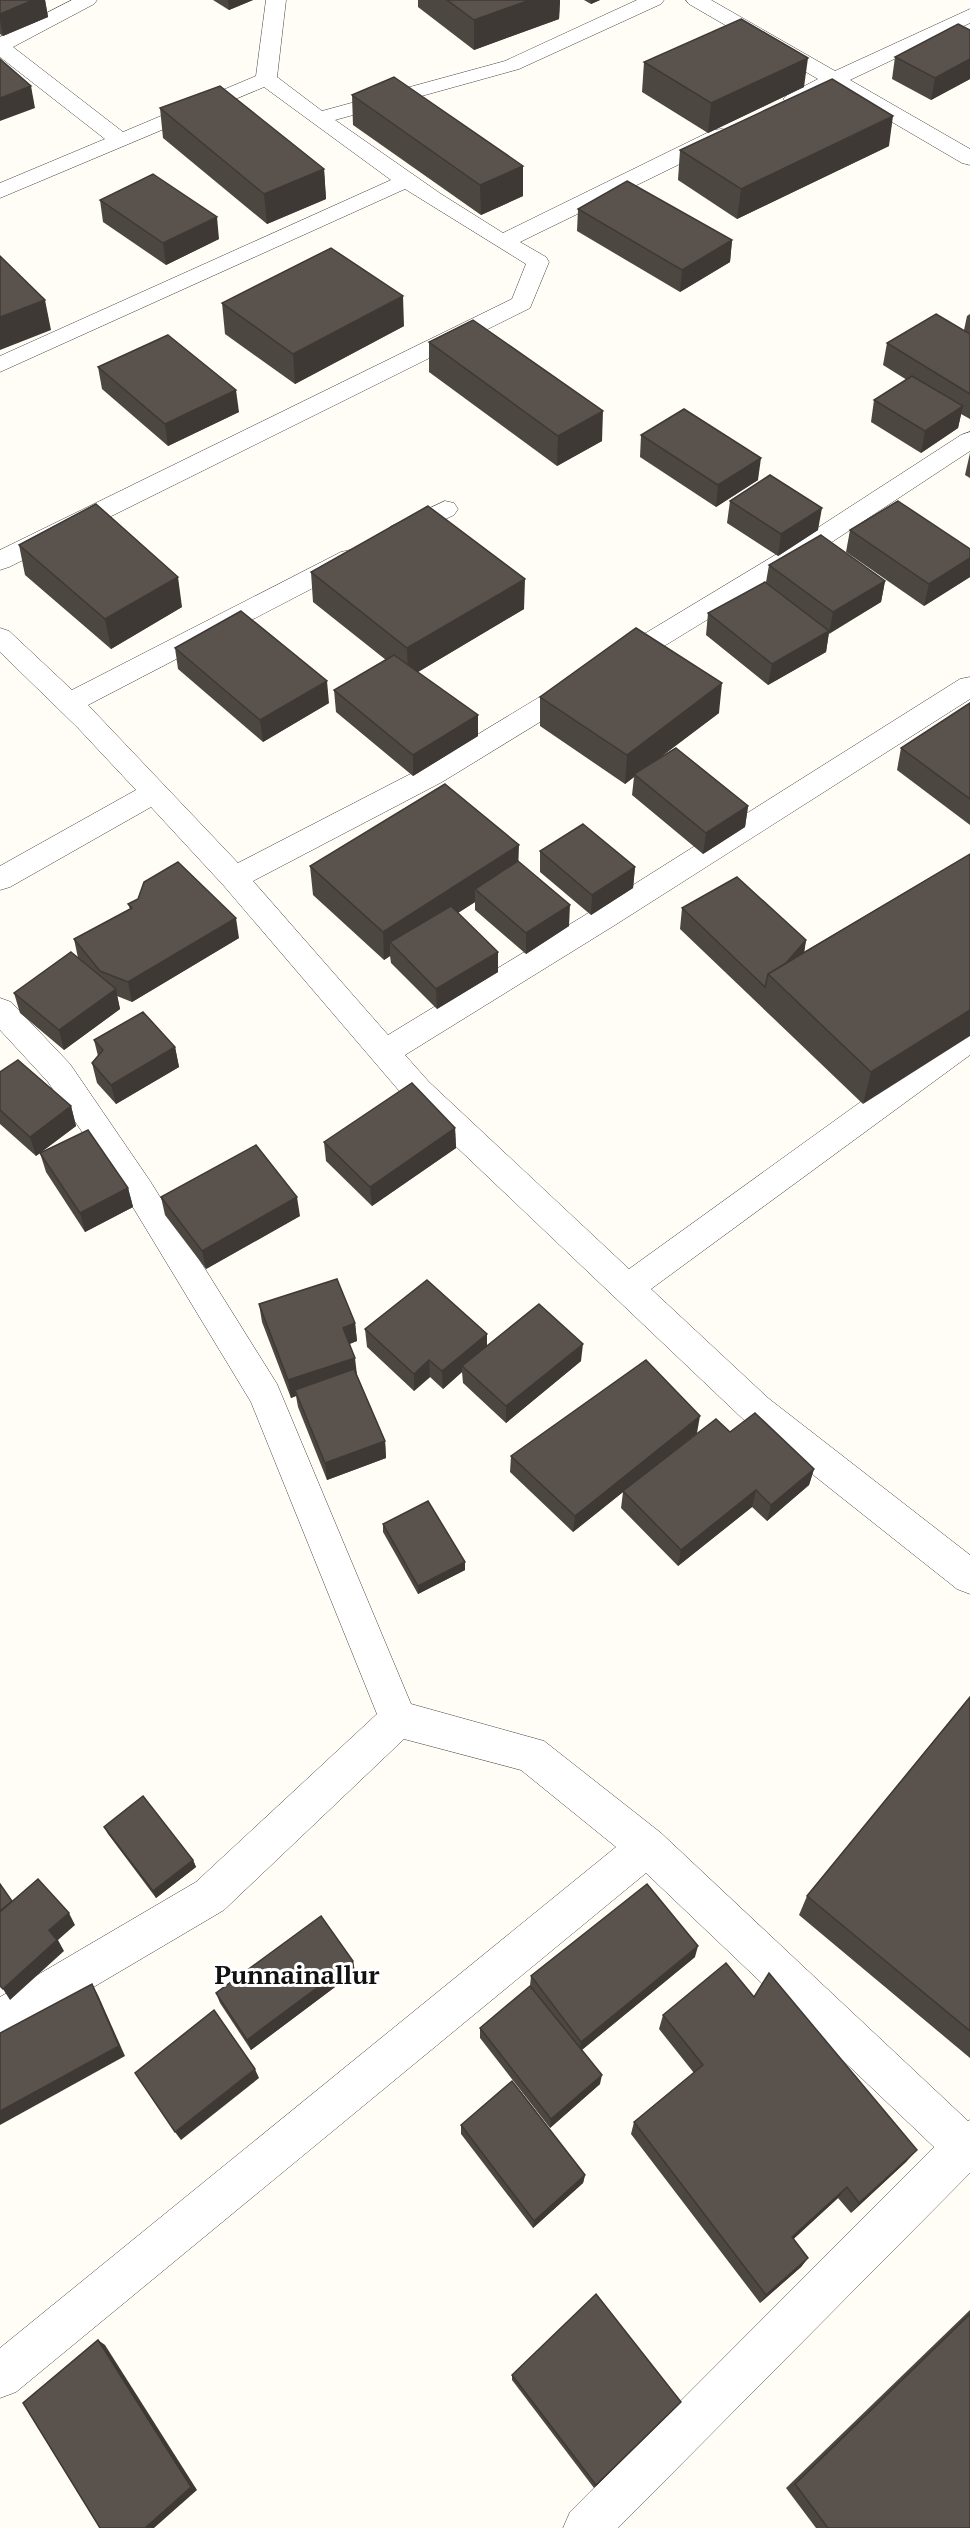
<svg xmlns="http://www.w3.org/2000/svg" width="970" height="2528" font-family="'PT Serif',serif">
<rect width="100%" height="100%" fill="#fffdf5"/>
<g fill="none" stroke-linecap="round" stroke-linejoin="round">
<defs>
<g id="minor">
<polygon points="72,0 97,0 94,4 13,47 123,132 256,76 266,0 286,0 277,77 322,111 505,61 637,0 664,0 661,4 519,69 335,120 441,194 503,233 713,130 721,129 729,130 732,135 729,140 520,242 546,257 549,262 530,308 9,567 0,570 0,550 512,299 526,264 405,189 0,372 0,356 391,180 264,87 0,198 0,183 105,139 0,57 0,37"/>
<path d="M686 0H711L835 71 970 9V23L850 80 970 149V165L962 163 834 88C819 95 803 107 787 103L783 99 787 95 818 79 689 4Z"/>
<polygon points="970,432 970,451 803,561 442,782 253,881 388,1035 595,909 960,679 970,677 970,699 615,925 405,1055 429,1082 629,1269 959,1031 970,1027 970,1055 651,1289 768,1398 970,1555 970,1594 957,1589 744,1420 407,1100 224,886 151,807 10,887 0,890 0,866 136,790 78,728 0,652 0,628 9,631 72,690 341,552 350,550 359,552 363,558 359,564 88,705 238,863 422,768 785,549 961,435"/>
<polygon points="445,501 454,503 458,509 454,515 399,541 390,539 386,533 390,527"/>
<polygon points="0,998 11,1002 70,1064 150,1181 277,1384 411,1704 544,1741 661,1833 968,2121 970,2120 970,2173 618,2528 563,2528 570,2512 934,2147 646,1873 16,2392 0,2398 0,2348 616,1847 521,1770 404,1739 224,1910 14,2034 0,2040 0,1997 196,1882 377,1714 251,1402 128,1199 48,1082 0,1030"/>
</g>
</defs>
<use href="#minor" stroke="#444" stroke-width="1"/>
<use href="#minor" fill="#fff" fill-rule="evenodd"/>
</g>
<g fill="#4d4742">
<polygon points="0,0 45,0 48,17 3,36 0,34"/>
<polygon points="213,0 253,0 229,10"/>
<polygon points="418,0 560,0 559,19 474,50 418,7"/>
<polygon points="584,0 600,0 591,4"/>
<polygon points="970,30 970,79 931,100 892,79 895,57"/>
<polygon points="644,62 804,87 708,133 642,92"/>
<polygon points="352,95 523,196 481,215 353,125"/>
<polygon points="160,108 324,169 326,199 267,224 163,138"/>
<polygon points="889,146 737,219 678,180 680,150"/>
<polygon points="100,200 219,239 166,265 103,222"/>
<polygon points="578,209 732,240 730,262 680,292 577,231"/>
<polygon points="222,303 404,326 295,384 225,334"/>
<polygon points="970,314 970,419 961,414 958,428 921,453 871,422 874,400 907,380 883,365 887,343 964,330 967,316"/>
<polygon points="429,342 602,441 557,466 429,372"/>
<polygon points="98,367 239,412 168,446 102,389"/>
<polygon points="641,435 758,480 716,507 640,457"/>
<polygon points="970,453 970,478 965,475"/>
<polygon points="730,501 818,530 778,556 727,523"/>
<polygon points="850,530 970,549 970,577 924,606 846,552"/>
<polygon points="19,545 182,607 111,649 25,575"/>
<polygon points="769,565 885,581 881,602 829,633 826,652 768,685 706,635 708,613 766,582"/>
<polygon points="311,572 524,609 418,672 478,736 413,776 336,712 334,690 386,660 313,602"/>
<polygon points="175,648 329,703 263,742 178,669"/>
<polygon points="540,697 719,713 657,760 748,806 745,827 703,854 632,795 634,777 625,784 540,726"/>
<polygon points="970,703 970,825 897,770 901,748"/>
<polygon points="540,851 635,867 633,888 591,915 540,872"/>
<polygon points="970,854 863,1104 680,929 682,908 806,940 804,952"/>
<polygon points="518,861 569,926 526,954 475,910 475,902 458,913 498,972 437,1009 391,963 390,956 384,960 313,895 310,866"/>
<polygon points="138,899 239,938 132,1002 117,996 120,1009 64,1050 20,1013 14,993 78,958 74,939 130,909 128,904"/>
<polygon points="94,1040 175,1047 179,1067 116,1104 97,1083 92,1063 98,1056"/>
<polygon points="0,1072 71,1106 76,1126 36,1156 0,1124"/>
<polygon points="455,1128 456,1148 372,1206 326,1161 324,1142"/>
<polygon points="40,1153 128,1188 133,1207 85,1232 46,1172"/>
<polygon points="161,1197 300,1216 206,1269 165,1215"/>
<polygon points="259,1304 355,1323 357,1341 350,1344 357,1375 385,1441 386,1458 327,1480 298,1407 296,1396 291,1398 262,1322"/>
<polygon points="365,1329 487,1334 487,1346 581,1361 506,1423 463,1383 462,1372 443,1389 430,1377 414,1391 367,1347"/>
<polygon points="730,1432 814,1469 809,1485 767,1521 752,1507 678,1566 621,1508 623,1492 573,1532 510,1472 511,1456 697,1433 653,1468"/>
<polygon points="383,1524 465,1562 465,1570 418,1594 383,1532"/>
<polygon points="970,1697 970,2058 799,1915 807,1896"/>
<polygon points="104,1827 193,1860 196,1867 156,1898 108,1834"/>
<polygon points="695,1957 582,2050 600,2084 550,2128 480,2038 480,2028 530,1986 531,1976"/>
<polygon points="353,1961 355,1972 251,2050 220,2003 216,1993"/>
<polygon points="754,1997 907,2161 851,2213 838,2198 793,2239 808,2258 801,2267 760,2303 631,2134 634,2122 694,2073 659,2029 663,2015"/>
<polygon points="461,2125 585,2175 583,2183 533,2228 461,2134"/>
<polygon points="970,2310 970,2528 816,2528 786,2488"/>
<polygon points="512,2375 681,2402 594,2488 512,2380"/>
</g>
<g fill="#3f3936">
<polygon points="33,0 45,0 48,17 3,36 0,20 0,14"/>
<polygon points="228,0 253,0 229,10"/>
<polygon points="530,0 560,0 559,19 474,50 474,20"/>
<polygon points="591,0 600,0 591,4"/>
<polygon points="808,58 804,87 708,133 711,103"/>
<polygon points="970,59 970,79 931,100 935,78"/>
<polygon points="31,86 35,108 0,121 0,98"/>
<polygon points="893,116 889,146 737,219 741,189"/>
<polygon points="523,166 523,196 481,215 480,185"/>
<polygon points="324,169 326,199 267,224 264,194"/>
<polygon points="217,217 219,239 166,265 163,243"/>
<polygon points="732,240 730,262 680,292 682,270"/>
<polygon points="403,296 404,326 295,384 293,354"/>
<polygon points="45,300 51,330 0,350 0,317"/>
<polygon points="236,390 239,412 168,446 165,424"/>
<polygon points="963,406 958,428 921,453 925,431"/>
<polygon points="603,411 602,441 557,466 558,436"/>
<polygon points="761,458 758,480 716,507 718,485"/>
<polygon points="822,508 818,530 778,556 781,534"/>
<polygon points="970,558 970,577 924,606 929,584"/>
<polygon points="178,577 182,607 111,649 105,619"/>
<polygon points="525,579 524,609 408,678 407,648"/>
<polygon points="885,581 881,602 829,634 833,612"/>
<polygon points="829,631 826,652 768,685 772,664"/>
<polygon points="327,681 329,703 263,742 260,720"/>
<polygon points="722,683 719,713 636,775 634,774 634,777 625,784 627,755"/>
<polygon points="478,715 478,736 413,776 413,755"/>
<polygon points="748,806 745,827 703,854 706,833"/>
<polygon points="519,845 518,874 475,889 475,902 398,951 390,942 390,956 384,960 383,932"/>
<polygon points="635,867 633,888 591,915 592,895"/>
<polygon points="570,905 569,926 526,954 526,933"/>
<polygon points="236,918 239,938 132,1002 128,982"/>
<polygon points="806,940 803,960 773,979"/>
<polygon points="498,952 498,972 437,1009 436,989"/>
<polygon points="116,989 120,1009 64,1050 59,1030"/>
<polygon points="970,1010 970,1036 863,1104 871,1072"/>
<polygon points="175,1047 179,1067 116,1104 111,1085"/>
<polygon points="71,1106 76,1126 36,1156 30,1137"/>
<polygon points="455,1128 456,1148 372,1206 370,1187"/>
<polygon points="128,1188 133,1207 85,1232 80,1213"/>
<polygon points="297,1197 300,1216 206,1269 202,1251"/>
<polygon points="355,1323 357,1341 345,1345 343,1328"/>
<polygon points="487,1334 487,1351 462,1366 462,1372 443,1389 442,1371"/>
<polygon points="583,1344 581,1361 506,1423 506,1406"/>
<polygon points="355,1358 357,1375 295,1390 296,1396 291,1398 288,1380"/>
<polygon points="429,1360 430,1377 414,1391 414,1374"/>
<polygon points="700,1416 697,1433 573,1532 575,1516"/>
<polygon points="385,1441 386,1458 327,1480 325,1463"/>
<polygon points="814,1469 809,1485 767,1521 771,1505"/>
<polygon points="756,1490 752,1507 678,1566 681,1550"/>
<polygon points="465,1562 465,1570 418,1594 418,1586"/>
<polygon points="193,1860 196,1867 156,1898 153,1891"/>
<polygon points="69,1913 75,1925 58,1940 64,1951 10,2000 3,1989 49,1930"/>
<polygon points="698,1946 695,1957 579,2052 581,2042"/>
<polygon points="353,1961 355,1972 251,2050 247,2040"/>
<polygon points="92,1984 98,1995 125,2056 0,2125 0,2111"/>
<polygon points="255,2069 259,2078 181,2140 175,2132"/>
<polygon points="602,2075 600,2084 550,2128 551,2119"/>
<polygon points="917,2150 907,2161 851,2213 859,2203"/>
<polygon points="585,2175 583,2183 533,2228 534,2221"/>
<polygon points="847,2187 838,2198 785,2247 792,2237"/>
<polygon points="808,2258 801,2267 760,2303 766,2295"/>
<polygon points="98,2340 105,2345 197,2490 154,2528 145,2528"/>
<polygon points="681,2402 677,2406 594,2488 596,2485"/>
</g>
<g fill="#5a524d" stroke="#3f3936" stroke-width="1.5">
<polygon points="0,0 33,0 0,14"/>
<polygon points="447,0 530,0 474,20"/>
<polygon points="741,19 808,58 711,103 644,62"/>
<polygon points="958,24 970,30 970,59 935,78 895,57"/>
<polygon points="0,59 31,86 0,98"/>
<polygon points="394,77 523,166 480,185 352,95"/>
<polygon points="832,79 893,116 741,189 680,150"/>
<polygon points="220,86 324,169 264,194 160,108"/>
<polygon points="153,174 217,217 163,243 100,200"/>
<polygon points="627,181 732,240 682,270 578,209"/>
<polygon points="331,248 403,296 293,354 222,303"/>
<polygon points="0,256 45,300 0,317"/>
<polygon points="936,314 970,334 970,394 887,343"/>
<polygon points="473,320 603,411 558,436 429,342"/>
<polygon points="168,335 236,390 165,424 98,367"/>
<polygon points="912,376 963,406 925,431 874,400"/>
<polygon points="684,409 761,458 718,485 641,435"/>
<polygon points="770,475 822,508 781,534 730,501"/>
<polygon points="898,501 970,549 970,558 929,584 850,530"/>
<polygon points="96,504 178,577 105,619 19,545"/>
<polygon points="428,506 525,579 407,648 311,572"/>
<polygon points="821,535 885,581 833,612 769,565"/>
<polygon points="765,582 829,631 772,664 708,613"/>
<polygon points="241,611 327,681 260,720 175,648"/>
<polygon points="636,628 722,683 627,755 540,697"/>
<polygon points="394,655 478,715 413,755 334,690"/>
<polygon points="970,703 970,799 901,748"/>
<polygon points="676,748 748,806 706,833 634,774"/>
<polygon points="445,784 519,845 383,932 310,866"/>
<polygon points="583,824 635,867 592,895 540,851"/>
<polygon points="970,854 970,1010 871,1072 768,974"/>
<polygon points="518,861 570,905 526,933 475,889"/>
<polygon points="178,862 236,918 128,982 100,971 74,939 132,908 128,904 138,899 144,882"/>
<polygon points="737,877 806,940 786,963 768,974 765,987 682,908"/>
<polygon points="451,906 498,952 436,989 390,942"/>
<polygon points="71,952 116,989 59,1030 14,993"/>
<polygon points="143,1012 175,1047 111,1085 92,1063 103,1050 94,1040"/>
<polygon points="18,1060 71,1106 30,1137 0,1110 0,1072"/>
<polygon points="412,1083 455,1128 370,1187 324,1142"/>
<polygon points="88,1130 128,1188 80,1213 40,1153"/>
<polygon points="256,1145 297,1197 202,1251 161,1197"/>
<polygon points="337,1279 355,1323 343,1328 355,1358 288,1380 259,1304"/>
<polygon points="427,1280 487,1334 442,1371 429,1360 414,1374 365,1329"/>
<polygon points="539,1304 583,1344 506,1406 462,1366"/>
<polygon points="646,1360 700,1416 575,1516 511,1456"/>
<polygon points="354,1369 385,1441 325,1463 295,1390"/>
<polygon points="755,1413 814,1469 771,1505 756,1490 681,1550 623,1491 716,1419 730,1432"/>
<polygon points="428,1501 465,1562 418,1586 383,1524"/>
<polygon points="970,1697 970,2031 807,1896"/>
<polygon points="143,1796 193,1860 153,1891 104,1827"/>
<polygon points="38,1879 69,1913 49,1930 57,1940 3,1989 0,1986 0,1912"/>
<polygon points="0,1884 12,1901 0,1911"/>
<polygon points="647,1884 698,1946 581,2042 531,1976"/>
<polygon points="321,1916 353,1961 247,2040 216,1993"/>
<polygon points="726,1963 754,1997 769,1973 917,2150 859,2203 847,2187 792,2237 808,2258 766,2295 634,2122 703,2065 663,2015"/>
<polygon points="92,1984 119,2046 0,2111 0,2033"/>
<polygon points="530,1986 602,2075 551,2119 480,2028"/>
<polygon points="214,2010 255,2069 175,2132 135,2073"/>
<polygon points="512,2081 585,2175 534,2221 461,2125"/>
<polygon points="596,2294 681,2402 596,2485 512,2375"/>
<polygon points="970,2314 970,2528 828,2528 795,2484"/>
<polygon points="98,2340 191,2487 145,2528 100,2528 23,2403"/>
</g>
<g text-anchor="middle" stroke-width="6" stroke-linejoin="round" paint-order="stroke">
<g font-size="26" font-weight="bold" fill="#111" stroke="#fff">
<text x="297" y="1984">Punnainallur</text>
</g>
</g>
</svg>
